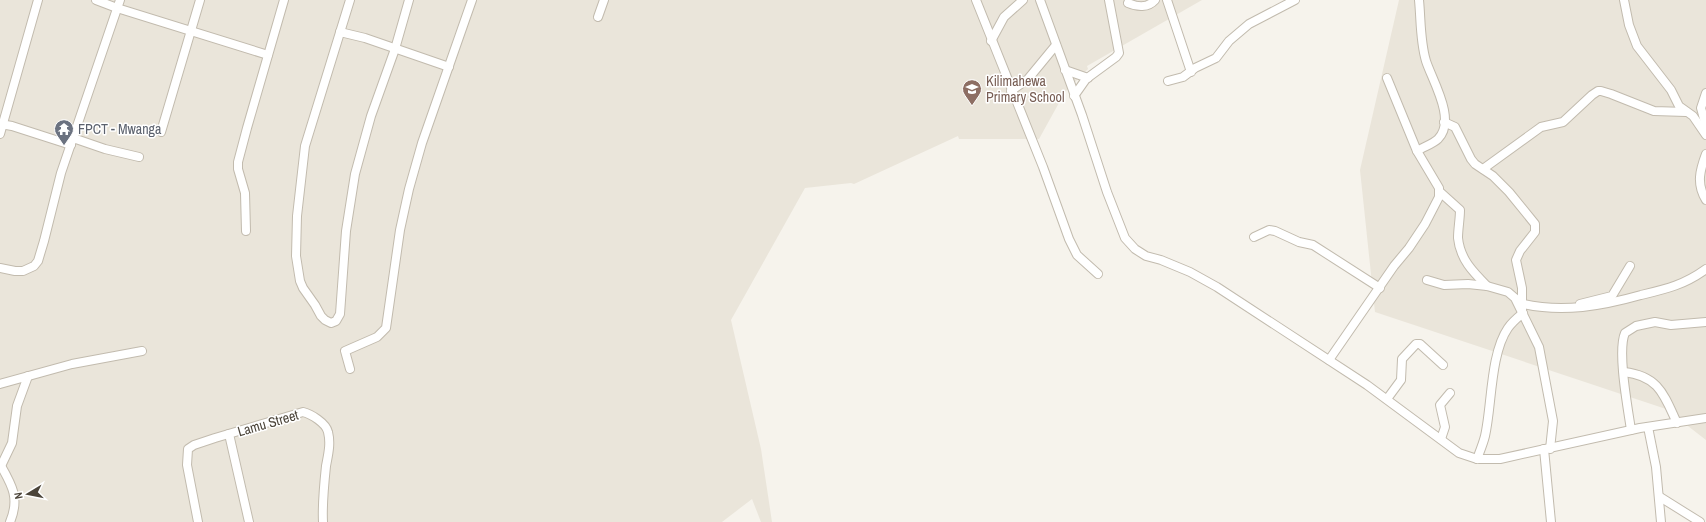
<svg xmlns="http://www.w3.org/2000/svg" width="1706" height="522" font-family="'Archivo Narrow',sans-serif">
<rect width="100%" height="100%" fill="#f6f3ec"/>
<g fill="#eae5da">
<polygon points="0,0 1202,0 1087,66 1088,69 1065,92 1039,139 959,139 958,136 854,184 851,183 805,188 731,320 761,449 772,522 761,522 752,499 722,522 0,522"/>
<polygon points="1399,0 1706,0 1706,440 1666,409 1375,312 1360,170"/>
</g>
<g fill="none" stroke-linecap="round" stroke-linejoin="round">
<defs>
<g id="minor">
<polyline points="96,0 117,8 268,55"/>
<polyline points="350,0 305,146 297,216 296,256 300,281 303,288 315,305 321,316 325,320 331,323 336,321 340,314 346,231 355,174 371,116 395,49 409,0"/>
<polyline points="976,0 1043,167 1069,239 1077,255 1098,274"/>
<polyline points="1040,0 1082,115 1107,192 1125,238 1135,249 1146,256 1161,260 1190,272 1217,287 1367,385 1459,453 1477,459 1500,459 1640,428 1706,418"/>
<polyline points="1167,0 1191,72"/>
<polyline points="1624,0 1629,25 1637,46 1671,90 1679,106 1693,116 1706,135"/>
<path d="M1128 3C1137 7 1148 8 1155 0"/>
<polyline points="598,17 604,0"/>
<polyline points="340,32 365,38 449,67"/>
<polyline points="991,41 1004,17 1023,0"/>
<polyline points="1065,70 1088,78"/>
<polyline points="1168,81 1183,77 1195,68 1216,58 1229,41 1249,24 1295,0"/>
<polyline points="1011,91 1028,79 1056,45"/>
<polyline points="1706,93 1701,108 1706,126"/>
<polyline points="1074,96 1086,79 1116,57 1119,53 1109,0"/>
<polyline points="1444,122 1455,127 1471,159 1475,164 1493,176 1509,192 1535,224 1535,232 1520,251 1516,260 1522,288 1522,310"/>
<polyline points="0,124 12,126 71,145"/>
<polyline points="161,132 200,0"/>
<polyline points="0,134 38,0"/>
<polyline points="73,138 105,149 139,157"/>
<path d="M1417 151C1423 147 1433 144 1438 139 1457 120 1432 80 1426 61 1420 41 1421 20 1419 0"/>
<path d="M1706 154C1700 170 1696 184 1706 200"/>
<polyline points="1483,169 1541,127 1563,122 1592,95 1598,91 1601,91 1611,94 1654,111 1686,112"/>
<path d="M1440 192 1460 210C1460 219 1458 229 1458 238 1460 259 1473 272 1487 286"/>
<polyline points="246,231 245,193 238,169 238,162 247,128 284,0"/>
<polyline points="1254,237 1269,230 1275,231 1299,242 1313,245 1380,288"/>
<polyline points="0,268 15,271 23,271 34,266 38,261 44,241 61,173 120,0"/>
<polyline points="1427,280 1444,285 1468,284 1487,286 1508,292 1515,298 1539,347 1553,421 1550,449"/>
<path d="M1523 304C1563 313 1602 306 1641 295 1666 289 1684 285 1706 269"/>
<polyline points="1580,304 1612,296 1630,266"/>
<polyline points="1329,360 1394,266 1409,248 1425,224 1439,197 1439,188 1417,151 1387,78"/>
<polyline points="350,369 345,351 377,337 386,328 400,230 409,189 422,143 472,0"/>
<path d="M1624 372C1659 376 1664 395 1677 423"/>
<polyline points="0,384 72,364 142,351"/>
<polyline points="1387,399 1401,380 1402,359 1416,344 1420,344 1443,365"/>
<polyline points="1648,427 1656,467 1661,522"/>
<path d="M1631 430C1628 409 1617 351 1625 333L1636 326 1655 322 1671 325 1706 322"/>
<polyline points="229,434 249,522"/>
<polyline points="1441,439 1445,427 1440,405 1450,393"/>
<polyline points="1544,449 1551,522"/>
<path d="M1477 459C1480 451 1483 444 1485 436 1492 406 1490 354 1508 328 1512 322 1517 318 1523 313"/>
<path d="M0 464C12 485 20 498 10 522"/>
<polyline points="1,466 12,443 17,406 28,376"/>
<polyline points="1660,497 1700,522"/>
<path d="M198 522 187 465 188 449 194 445 215 438 303 412C311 414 326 423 328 432 331 444 328 455 326 466 324 485 322 504 323 522"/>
</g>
</defs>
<use href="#minor" stroke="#c2bbae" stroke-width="10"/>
<use href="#minor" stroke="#fff" stroke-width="8"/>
</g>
<defs>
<symbol id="school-pin" viewBox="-11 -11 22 30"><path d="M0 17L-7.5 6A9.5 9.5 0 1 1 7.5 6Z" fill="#8d6e63" stroke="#fff"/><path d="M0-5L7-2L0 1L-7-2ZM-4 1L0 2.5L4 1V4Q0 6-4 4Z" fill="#fff"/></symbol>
<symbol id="temple-pin" viewBox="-11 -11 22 30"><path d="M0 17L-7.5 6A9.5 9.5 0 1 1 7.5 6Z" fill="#6b7280" stroke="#fff"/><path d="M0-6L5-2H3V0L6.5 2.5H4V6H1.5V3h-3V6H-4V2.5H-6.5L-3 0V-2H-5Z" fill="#fff"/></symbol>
</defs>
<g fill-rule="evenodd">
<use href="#school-pin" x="961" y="78" width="22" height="30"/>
<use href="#temple-pin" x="53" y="118" width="22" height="30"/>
</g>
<g text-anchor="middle" stroke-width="3" stroke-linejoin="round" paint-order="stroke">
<g font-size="14" fill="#785e54" stroke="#fff" text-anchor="start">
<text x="986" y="86">Kilimahewa<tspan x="986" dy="16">Primary School</tspan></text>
</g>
<g font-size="14" fill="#5b616d" stroke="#fff" text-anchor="start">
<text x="78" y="134">FPCT - Mwanga</text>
</g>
<g font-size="14" fill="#4b4439" stroke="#fff">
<text transform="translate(268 423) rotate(-16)" y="5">Lamu Street</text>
</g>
</g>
<g transform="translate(28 494) rotate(260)" stroke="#ffffff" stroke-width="3" paint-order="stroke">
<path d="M0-3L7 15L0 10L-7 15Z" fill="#4b4439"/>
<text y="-6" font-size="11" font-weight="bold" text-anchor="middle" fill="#4b4439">N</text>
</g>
</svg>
